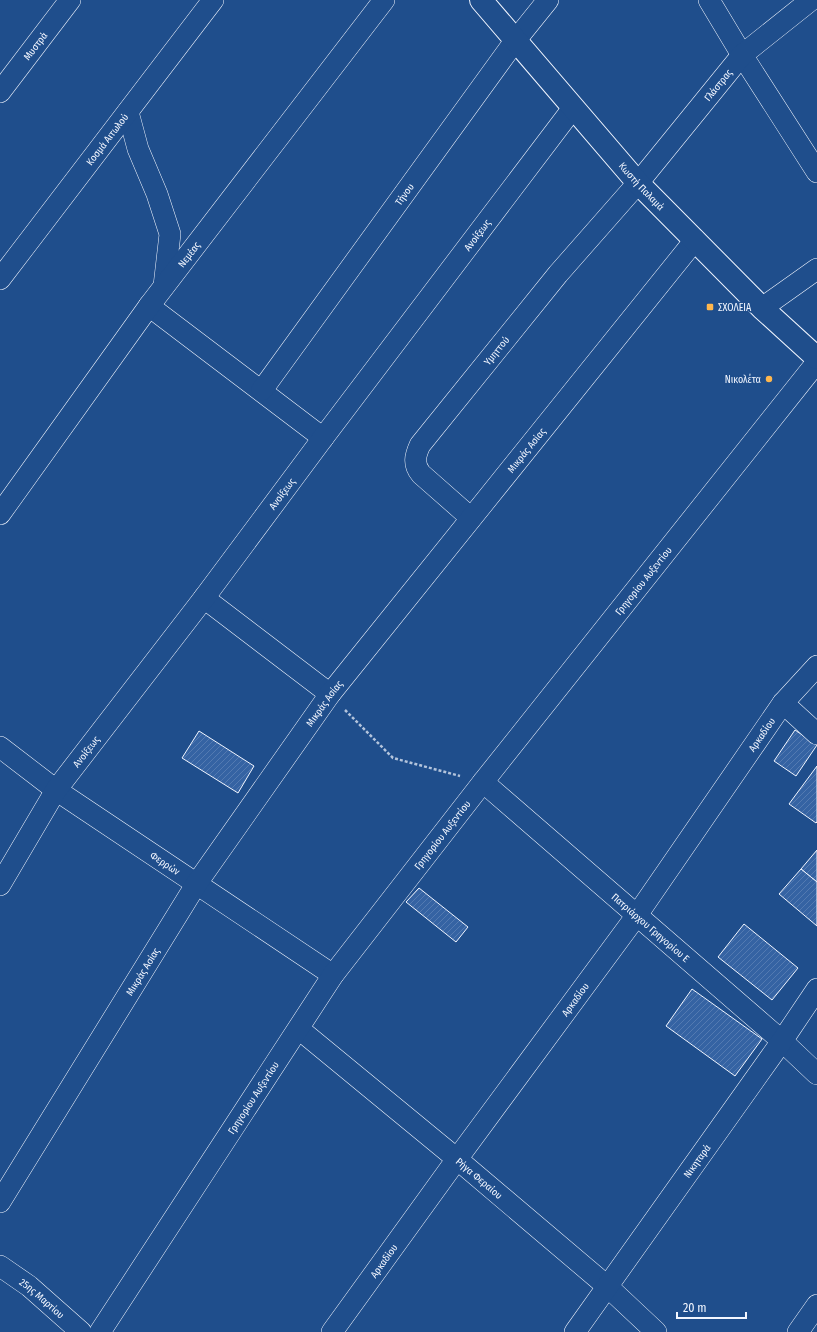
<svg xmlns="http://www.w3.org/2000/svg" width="817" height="1332" font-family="'Fira Sans Condensed',sans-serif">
<defs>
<pattern id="building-hatch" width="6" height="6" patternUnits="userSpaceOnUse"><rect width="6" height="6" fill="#3563a3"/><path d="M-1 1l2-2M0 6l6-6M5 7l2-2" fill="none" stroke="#537ab1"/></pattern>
</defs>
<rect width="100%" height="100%" fill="#1f4e8c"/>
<g fill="url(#building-hatch)" stroke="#f2f6ff">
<polygon points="795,730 817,745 796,776 774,761"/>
<polygon points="199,731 254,766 238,793 182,758"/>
<polygon points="817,766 817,822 816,823 789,804"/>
<polygon points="817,850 817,882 801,869"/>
<polygon points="801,869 817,882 817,926 779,894"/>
<polygon points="419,888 468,927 456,942 406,902"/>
<polygon points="744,924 798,968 772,1000 718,957"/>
<polygon points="692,989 762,1039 735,1076 666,1026"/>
</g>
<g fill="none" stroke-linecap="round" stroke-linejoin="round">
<defs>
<g id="street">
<polyline points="709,0 742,55 817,172"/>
<path id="s1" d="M0 92 70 0"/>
<polyline points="128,112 138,149 157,194 170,234 164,286"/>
<path id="s2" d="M0 279 213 0"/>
<polyline points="149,306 323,438"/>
<polyline points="762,308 817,269"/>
<path id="s3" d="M262 390 515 41 548 0"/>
<path id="s4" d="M0 514 149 306 384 0"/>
<path id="s5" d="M471 518 421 474C413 464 415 456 420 445L558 274 638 183 742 55 811 0"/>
<polyline points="204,598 330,694"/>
<polyline points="783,703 817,734"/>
<path id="s6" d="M0 747 56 790 333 975"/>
<path id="s7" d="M483 782 782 1041 817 1074"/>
<path id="s8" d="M0 885 56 790 204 598 323 438 573 108"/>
<path id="s9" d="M299 1029 457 1159 608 1287 656 1332"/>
<path id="s10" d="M0 1202 197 883 330 694 695 240"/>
<path id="s11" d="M0 1266 29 1286 81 1332"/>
<path id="s12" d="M100 1332 333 975 483 782 817 362"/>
<path id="s13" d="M332 1332 457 1159 637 915 783 703 817 666"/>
<path id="s14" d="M575 1332 782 1041 817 989"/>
<polyline points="798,1332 817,1305"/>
</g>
<g id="secondary">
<path id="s15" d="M481 0 638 183 762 308 817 358"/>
</g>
</defs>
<use href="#street" stroke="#f2f6ff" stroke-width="22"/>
<use href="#secondary" stroke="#f2f6ff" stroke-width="24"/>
<polyline stroke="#b3c4dc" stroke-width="2.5" stroke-dasharray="3 2" stroke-linecap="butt" points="345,710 393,758 460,776"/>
<use href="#street" stroke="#1f4e8c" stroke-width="21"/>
<use href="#secondary" stroke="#1f4e8c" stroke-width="22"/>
</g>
<g fill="#ffb74d" stroke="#1f4e8c" stroke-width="1.5">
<rect x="706" y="303" width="8" height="8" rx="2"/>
<circle cx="769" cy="379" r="4"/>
</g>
<g text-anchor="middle" stroke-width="3" stroke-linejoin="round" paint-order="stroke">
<g font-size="10" fill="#f2f6ff" stroke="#1f4e8c">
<text dy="4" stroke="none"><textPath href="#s1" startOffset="58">Μυστρά</textPath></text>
<text dy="4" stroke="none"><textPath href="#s5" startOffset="565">Γλάστρας</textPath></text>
<text dy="4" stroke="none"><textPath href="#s2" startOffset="176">Κοσμά Αιτωλού</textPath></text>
<text dy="4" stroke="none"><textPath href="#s15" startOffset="246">Κωστή Παλαμά</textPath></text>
<text dy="4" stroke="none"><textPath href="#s3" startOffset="242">Τήνου</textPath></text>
<text dy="4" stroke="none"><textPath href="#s8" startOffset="807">Ανοίξεως</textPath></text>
<text dy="4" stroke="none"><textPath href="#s4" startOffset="321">Νεμέας</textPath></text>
<text dy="4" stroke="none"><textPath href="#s5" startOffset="219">Υμηττού</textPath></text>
<text dy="4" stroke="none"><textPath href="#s10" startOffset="919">Μικράς Ασίας</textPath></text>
<text dy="4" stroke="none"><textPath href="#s8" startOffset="483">Ανοίξεως</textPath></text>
<text dy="4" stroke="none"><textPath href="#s12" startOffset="928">Γρηγορίου Αυξεντίου</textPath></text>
<text dy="4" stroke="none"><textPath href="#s10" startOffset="595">Μικράς Ασίας</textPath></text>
<text dy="4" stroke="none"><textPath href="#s13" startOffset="736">Αρκαδίου</textPath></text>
<text dy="4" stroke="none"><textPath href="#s8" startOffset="159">Ανοίξεως</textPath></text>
<text dy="4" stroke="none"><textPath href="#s12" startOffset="604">Γρηγορίου Αυξεντίου</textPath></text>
<text dy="4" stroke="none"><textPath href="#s6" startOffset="202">Φερρών</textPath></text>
<text dy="4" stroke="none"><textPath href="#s7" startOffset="222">Πατριάρχου Γρηγορίου Ε</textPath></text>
<text dy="4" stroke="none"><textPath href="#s10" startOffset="271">Μικράς Ασίας</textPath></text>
<text dy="4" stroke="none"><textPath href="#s13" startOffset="412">Αρκαδίου</textPath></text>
<text dy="4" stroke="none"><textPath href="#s12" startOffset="280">Γρηγορίου Αυξεντίου</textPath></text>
<text dy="4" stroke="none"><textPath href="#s14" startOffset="210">Νικηταρά</textPath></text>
<text dy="4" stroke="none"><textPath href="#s9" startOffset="234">Ρήγα Φεραίου</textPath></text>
<text dy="4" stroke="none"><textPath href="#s13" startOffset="88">Αρκαδίου</textPath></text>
<text dy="4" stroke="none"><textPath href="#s11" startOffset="53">25ης Μαρτίου</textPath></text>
</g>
<g font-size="10" fill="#f2f6ff" stroke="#1f4e8c" text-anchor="start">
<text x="718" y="311">ΣΧΟΛΕΙΑ</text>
<text x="761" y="383" text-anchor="end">Νικολέτα</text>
</g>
</g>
<path d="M677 1312v6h69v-6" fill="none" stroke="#f2f6ff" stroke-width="2"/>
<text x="683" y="1312" font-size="12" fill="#f2f6ff" stroke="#1f4e8c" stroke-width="3" paint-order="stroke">20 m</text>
</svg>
